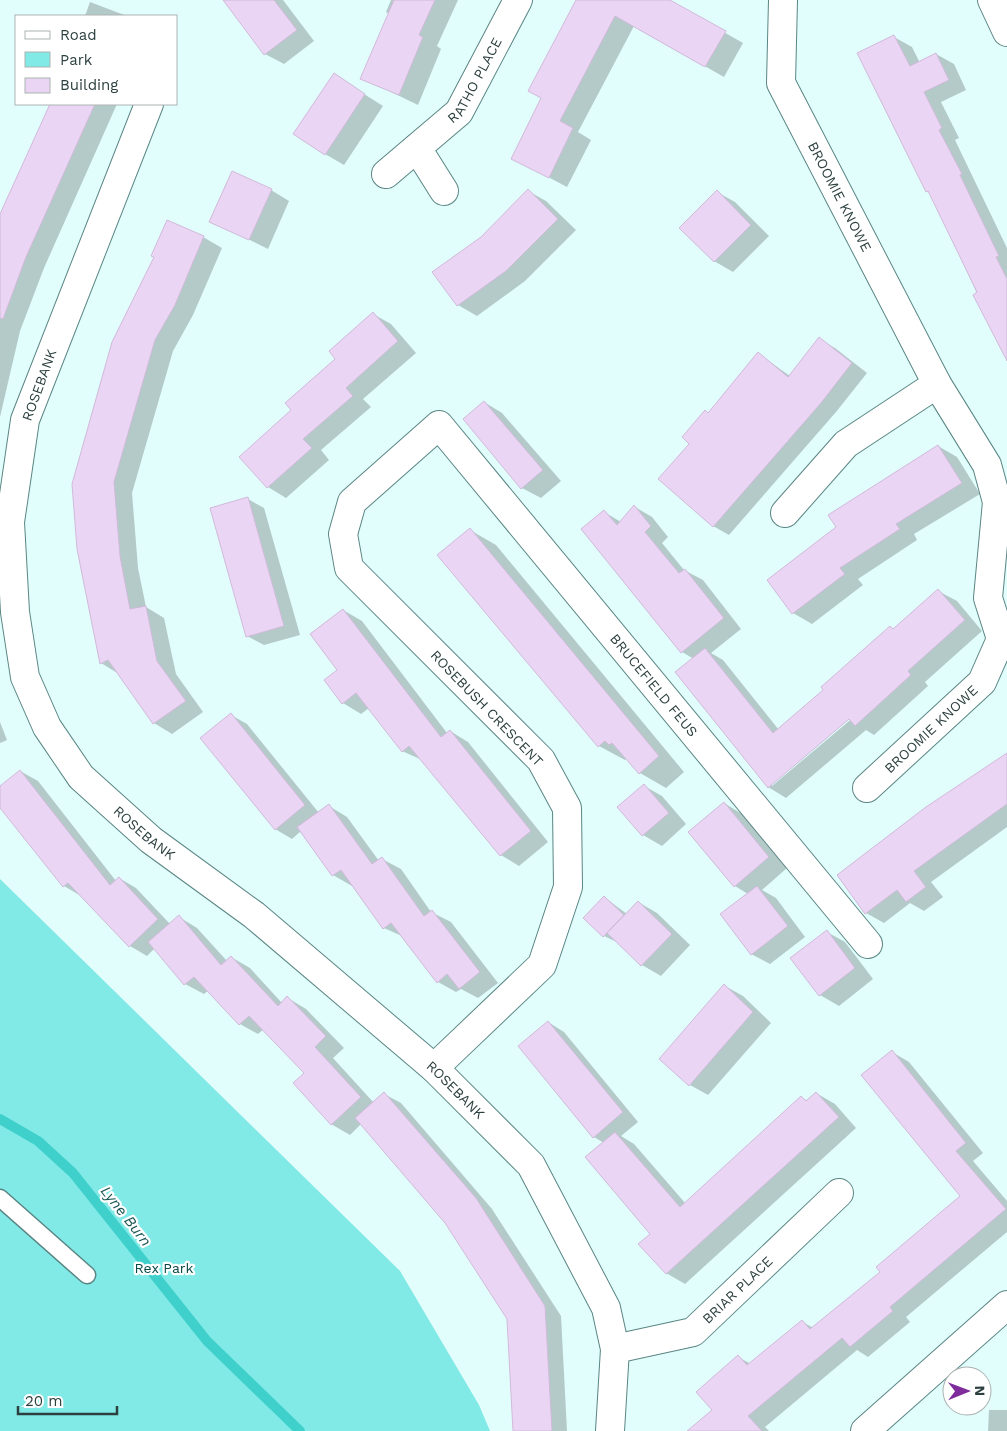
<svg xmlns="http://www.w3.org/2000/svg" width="1007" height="1431" font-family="'Work Sans',sans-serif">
<rect width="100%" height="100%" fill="#e1fdfc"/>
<polygon fill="#81e9e6" points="0,879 400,1271 479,1405 490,1431 0,1431"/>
<g fill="#0003" fill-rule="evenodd">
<polygon points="223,0 283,0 314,41 284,64 265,54"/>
<polygon points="391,0 458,0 437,46 441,49 418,105 362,78 389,14 386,12"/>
<polygon points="577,0 648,0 674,4 743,43 724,77 634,26 578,132 591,140 567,187 512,158 542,98"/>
<polygon points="90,2 127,16 85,16"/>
<polygon points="894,37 912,47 920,63 936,54 954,64 966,90 941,102 959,138 955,140 1007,248 1007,358 931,194 927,191"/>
<polygon points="334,75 383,106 344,165 325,154"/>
<polygon points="51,104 117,104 44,268 20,331 0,417 0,217"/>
<polygon points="271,190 289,201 268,249 211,221"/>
<polygon points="528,191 546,201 576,230 525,281 477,316 458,305 434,272 482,238"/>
<polygon points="717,192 735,202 769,236 733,272 714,261"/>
<polygon points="203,237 222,248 193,315 173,351 132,493 138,568 146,607 164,618 176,674 203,712 172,734 154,723 119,674 101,663 74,484"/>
<polygon points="373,314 391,324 416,353 363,399 371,407 321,450 329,460 286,498 268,487 293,410"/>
<polygon points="819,339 835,348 867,373 836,412 729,535 713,526 691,443 759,354 790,376"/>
<polygon points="484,402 502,413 561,481 541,498 522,488"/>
<polygon points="938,446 957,457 980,494 914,534 917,540 858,579 863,585 812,624 793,613"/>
<polygon points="248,499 264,508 300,635 264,645 247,636"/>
<path d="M635 507 652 517 668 537 662 543 684 570 703 580 741 629 711 653 723 660 779 730 825 690 890 627 894 630 938 591 957 601 982 631 925 682 928 686 874 735 866 730 786 798 768 787 694 659 682 652 604 512 621 522ZM853 714 855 716 772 786V783Z"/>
<polygon points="470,530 496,545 684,772 666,788 640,773 627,758 625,760 599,746"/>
<polygon points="343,610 362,621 447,733 450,731 468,742 548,842 519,866 501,855 422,760 402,751 369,708 361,714 343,703 339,671"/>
<polygon points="231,715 247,724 319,813 329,806 347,817 379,861 382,859 401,869 431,912 451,922 498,983 478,998 461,989 456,992 438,982 404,937 384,928 353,885 352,886 333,875 301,831 292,839 275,829"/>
<polygon points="0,722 7,740 0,743"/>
<polygon points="1007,755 1007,827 931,882 943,897 924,911 910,903 884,923 866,913"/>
<polygon points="20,771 38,781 116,881 119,878 136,888 170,924 179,917 197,928 227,961 231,957 250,968 282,1003 288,998 306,1009 344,1048 333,1058 374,1103 384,1094 401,1103 492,1209 561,1316 567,1431 514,1431 509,1319 446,1222 361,1124 350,1135 331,1124 306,1073 264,1029 258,1034 240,1024 209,990 204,994 185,984 155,948 147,956 130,946 81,896 64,886 0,806 0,787"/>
<polygon points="644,786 662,796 686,824 662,846 643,835 619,807"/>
<polygon points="724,803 742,814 787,868 762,890 776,898 805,937 770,964 751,954 748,894 735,886"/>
<polygon points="604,897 627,914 638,902 657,913 690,945 661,976 642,965 621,944 604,936 585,918"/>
<polygon points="827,932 845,942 873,979 839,1006 820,995"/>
<polygon points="725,986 743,996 771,1023 708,1095 690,1085"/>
<polygon points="548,1022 564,1032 638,1122 621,1136 634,1144 686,1204 801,1097 808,1101 816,1093 835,1104 856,1128 685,1284 666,1273 652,1234 604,1143 594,1137"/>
<polygon points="892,1052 909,1062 983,1153 973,1161 1007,1201 1007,1232 906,1317 910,1322 868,1357 857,1350 765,1427 769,1431 689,1431 713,1410 738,1357 751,1364 802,1322 814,1328 882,1272 961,1196"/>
<polygon points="989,1410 1007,1410 1007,1431 988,1431"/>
</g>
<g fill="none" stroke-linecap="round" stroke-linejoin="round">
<polyline stroke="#3fd0cc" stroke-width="10" points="0,1119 38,1141 73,1173 207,1341 300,1431"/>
</g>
<g fill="#ebd5f5" stroke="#d0bad9">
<polygon points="223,0 274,0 297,30 264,55"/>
<polygon points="394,0 435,0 419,35 423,37 399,95 360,79"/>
<polygon points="576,0 670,0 726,31 705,67 615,16 560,121 573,128 549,178 511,159 541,98 528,91"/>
<polygon points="894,35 910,66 936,53 949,80 924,92 942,128 939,130 962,174 960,175 999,256 996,257 1007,279 1007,361 973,295 977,292 928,191 926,192 857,53"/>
<polygon points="334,73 365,94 325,155 293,134"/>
<polygon points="50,104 95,104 26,257 3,319 0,318 0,214"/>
<polygon points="232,171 272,189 249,240 209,222"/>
<polygon points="528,189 558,219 506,271 457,306 432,272 481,237"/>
<polygon points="717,190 751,225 714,262 679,228"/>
<polygon points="167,220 204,236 175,305 155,340 114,482 120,556 130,609 146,606 157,661 186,701 153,724 108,660 100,664 77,549 72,484 112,342 154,257 151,256"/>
<polygon points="373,312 398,341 346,388 353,396 303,439 312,448 267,488 239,457 291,410 285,403 335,359 329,351"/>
<polygon points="819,337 852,363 821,403 713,527 658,479 689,444 682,437 705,410 708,413 758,352 788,377"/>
<polygon points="484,401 543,470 521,489 463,419"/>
<polygon points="938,445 962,483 896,524 900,529 840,568 845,574 792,614 767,580 836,527 828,515"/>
<polygon points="248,497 284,626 246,637 210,508"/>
<polygon points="634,505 651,526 645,532 679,573 685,569 724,618 681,653 581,529 604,510 617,525"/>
<polygon points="470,528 659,756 639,774 612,743 609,745 605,741 598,747 437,555"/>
<polygon points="938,589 965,620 908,671 911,675 855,726 849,719 768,788 675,672 705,648 773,733 823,690 821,687 890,626 893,629"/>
<polygon points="343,609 441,737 450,730 531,831 500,856 409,746 402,752 356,693 342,704 324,680 337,670 310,634"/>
<polygon points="231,713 305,805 275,830 200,738"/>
<polygon points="1007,753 1007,804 914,871 926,887 906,902 897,890 865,914 837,875 926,807"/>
<polygon points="20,770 110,885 119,877 158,919 129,947 68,883 63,887 0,808 0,786"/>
<polygon points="644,784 669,813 642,836 617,807"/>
<polygon points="724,802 769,857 734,887 688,832"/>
<polygon points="329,804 372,864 382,857 424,916 432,910 480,972 459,989 447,974 437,983 391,923 383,929 341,870 332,876 297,827"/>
<polygon points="757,886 788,926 751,955 720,914"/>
<polygon points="604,896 624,915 603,937 583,918"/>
<polygon points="638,901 672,934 641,966 607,933"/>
<polygon points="179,915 221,965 231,956 278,1006 287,996 326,1036 315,1047 361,1097 331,1125 293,1083 304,1073 249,1016 239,1025 194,977 184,985 148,942"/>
<polygon points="827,930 855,968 819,996 790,958"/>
<polygon points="724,984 753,1012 689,1086 659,1059"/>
<polygon points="548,1021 623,1112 593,1138 518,1046"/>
<polygon points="892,1050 966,1143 956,1151 1006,1209 890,1307 893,1311 850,1347 842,1338 748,1416 762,1431 687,1431 712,1410 696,1392 738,1355 747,1365 802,1320 810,1329 880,1272 876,1267 960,1196 861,1075"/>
<polygon points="384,1092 476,1198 545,1306 552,1431 513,1431 507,1319 445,1223 355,1118"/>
<polygon points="816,1092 839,1117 666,1274 638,1244 650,1234 585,1157 615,1132 680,1207 801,1096 806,1101"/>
</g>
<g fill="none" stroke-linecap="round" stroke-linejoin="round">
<defs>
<polyline id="lane" points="0,1198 87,1275"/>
<g id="street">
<path id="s1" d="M783 0 781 83 937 384 987 465 997 502 988 598 1001 639 982 682 867 788"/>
<path id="s2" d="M149 104 25 420 10 522 15 612 25 677 47 727 81 777 151 840 254 915 434 1068 531 1165 606 1308 615 1349 610 1431"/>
<polyline points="417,148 444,191"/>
<path id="s3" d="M386 174 459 112 518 0"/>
<polyline points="785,513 846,444 937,384"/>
<path id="s4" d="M434 1068 542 965 568 887 567 808 541 760 349 568 343 534 352 502 439 425 868 944"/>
<path id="s5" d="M615 1349 693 1332 839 1193"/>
<polyline points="865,1431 1007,1305"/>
</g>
<polyline id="secondary" points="992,0 1007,32"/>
</defs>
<use href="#lane" stroke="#598684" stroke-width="19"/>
<use href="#street" stroke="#598684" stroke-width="30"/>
<use href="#secondary" stroke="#598684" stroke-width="30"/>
<use href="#lane" stroke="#fff" stroke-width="16"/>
<use href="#street" stroke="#fff" stroke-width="28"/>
<use href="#secondary" stroke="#fff" stroke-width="28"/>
</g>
<g text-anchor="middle" stroke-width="4.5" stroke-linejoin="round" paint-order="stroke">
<g font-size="14" fill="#2c403f" stroke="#fff">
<text dy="5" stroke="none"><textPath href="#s3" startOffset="131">RATHO PLACE</textPath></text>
<text dy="5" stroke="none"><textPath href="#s1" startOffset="211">BROOMIE KNOWE</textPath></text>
<text transform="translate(39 385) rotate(-70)" y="5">ROSEBANK</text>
<text dy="5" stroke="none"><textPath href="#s4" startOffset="1158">BRUCEFIELD FEUS</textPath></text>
<text transform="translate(487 708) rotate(46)" y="5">ROSEBUSH CRESCENT</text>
<text transform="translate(931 729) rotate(-43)" y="5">BROOMIE KNOWE</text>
<text dy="5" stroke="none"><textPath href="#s2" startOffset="798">ROSEBANK</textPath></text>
<text dy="5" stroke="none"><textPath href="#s2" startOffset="1202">ROSEBANK</textPath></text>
<text dy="5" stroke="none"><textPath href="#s5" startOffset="141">BRIAR PLACE</textPath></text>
</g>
<g font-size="14" fill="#084947" stroke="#fff">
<text x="164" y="1273">Rex Park</text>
</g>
<g font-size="15" font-style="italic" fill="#1a5554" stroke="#fff">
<text transform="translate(126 1216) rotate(52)" y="5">Lyne Burn</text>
</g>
</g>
<rect x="15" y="15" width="162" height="90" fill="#ffffff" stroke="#abb3b2"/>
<rect x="25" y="31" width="25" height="8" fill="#ffffff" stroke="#abb3b2"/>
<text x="60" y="40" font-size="15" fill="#2c403f">Road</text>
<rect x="25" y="52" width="25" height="15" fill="#81e9e6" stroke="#abb3b2"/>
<text x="60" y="65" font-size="15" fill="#2c403f">Park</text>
<rect x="25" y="78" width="25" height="15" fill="#ebd5f5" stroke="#abb3b2"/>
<text x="60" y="90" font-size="15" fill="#2c403f">Building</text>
<g transform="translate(967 1391) rotate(89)"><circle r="24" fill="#ffffff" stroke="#abb3b2"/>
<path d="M0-4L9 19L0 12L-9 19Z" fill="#7e2c9c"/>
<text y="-8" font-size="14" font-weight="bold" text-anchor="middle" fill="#2c403f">N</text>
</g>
<path d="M18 1406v8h99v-8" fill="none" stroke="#2c403f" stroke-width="2.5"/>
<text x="25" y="1406" font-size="15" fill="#2c403f" stroke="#ffffff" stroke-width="4" paint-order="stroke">20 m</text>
</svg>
